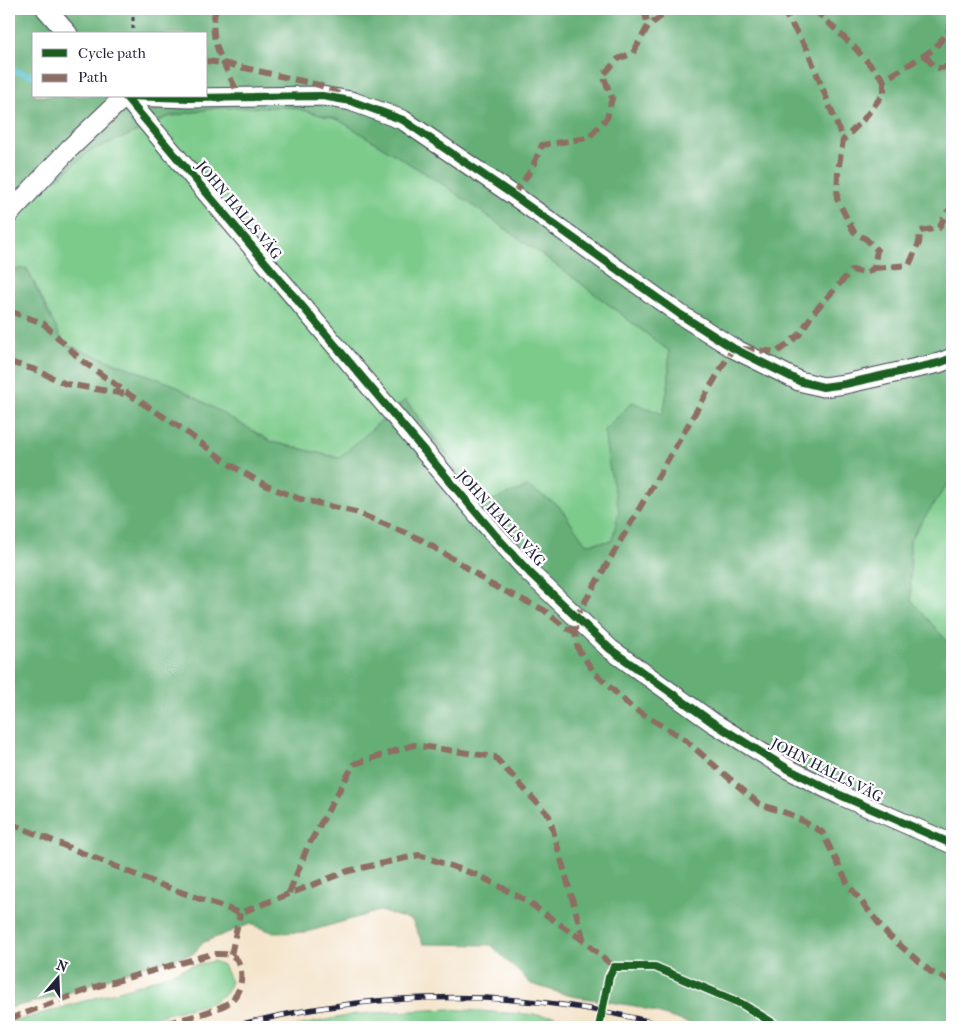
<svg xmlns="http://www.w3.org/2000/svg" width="961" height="1036" font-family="'IM FELL French Canon',serif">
<rect width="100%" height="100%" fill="#fff"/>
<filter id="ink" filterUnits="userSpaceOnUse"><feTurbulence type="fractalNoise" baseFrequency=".02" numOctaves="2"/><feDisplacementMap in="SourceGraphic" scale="10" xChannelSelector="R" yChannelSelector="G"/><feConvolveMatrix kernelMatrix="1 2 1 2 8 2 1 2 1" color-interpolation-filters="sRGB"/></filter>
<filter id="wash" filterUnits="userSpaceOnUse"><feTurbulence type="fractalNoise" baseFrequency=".0096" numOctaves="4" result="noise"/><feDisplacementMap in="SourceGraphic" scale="20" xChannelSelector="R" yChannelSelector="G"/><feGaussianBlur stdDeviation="1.12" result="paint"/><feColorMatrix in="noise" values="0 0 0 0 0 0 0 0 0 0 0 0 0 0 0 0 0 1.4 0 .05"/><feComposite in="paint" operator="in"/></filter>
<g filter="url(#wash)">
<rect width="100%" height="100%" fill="#f4e4cb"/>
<g fill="#7ccb8b" stroke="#4f7663">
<polygon points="291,107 339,120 447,187 566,272 669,351 669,381 663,414 608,461 620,511 612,541 586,544 558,505 484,503 406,400 339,458 272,442 172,384 64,344 27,268 9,271 9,227 47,187 91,150 127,136 168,117 216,108"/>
<polygon points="952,482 952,647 911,600 910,539 947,484"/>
<polygon points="214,961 223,965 231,982 225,994 211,1003 116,1027 9,1027 9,1023 139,985 191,966"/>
<polygon points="448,1009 553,1016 633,1027 528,1027 445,1023 385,1027 293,1027 355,1014"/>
</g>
<g fill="#65af77" stroke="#446859" fill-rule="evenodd">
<path d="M9 9H952V482L947 484 910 540 911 600 952 647V1027H701L635 1006 571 996 531 984 491 945 423 944 412 920 379 911 307 932 275 933 250 924 204 942 193 954 141 967 63 995 9 1008V271L26 268 64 344 172 384 272 442 339 458 405 400 484 503 528 487 558 505 586 544 612 541 619 511 608 461 604 430 632 402 663 414 669 381V351L566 272 447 187 339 120 291 107 216 108 167 117 127 136 91 150 47 187 9 227ZM34 34H206V96H34Z"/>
<polygon points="445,1023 519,1026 530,1027 385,1027"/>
</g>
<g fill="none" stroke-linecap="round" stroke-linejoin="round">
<polyline stroke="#54bcd1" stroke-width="5.5" points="9,69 34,76"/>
</g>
</g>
<g filter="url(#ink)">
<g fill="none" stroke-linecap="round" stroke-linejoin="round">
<defs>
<g id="minor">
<polyline points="46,9 68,34"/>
<polyline points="125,96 496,536 530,573 610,649 712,722 788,769 840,795 952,844"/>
<polyline points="9,214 69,149 125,96 190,98 322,96 351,101 403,120 513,195 681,315 733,348 799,381 823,387 845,384 939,363 952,358"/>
</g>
</defs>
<use href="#minor" stroke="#423f51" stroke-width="21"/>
<polyline stroke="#423f51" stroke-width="3" stroke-dasharray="4 4" stroke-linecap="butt" points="133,9 133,34"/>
<use href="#minor" stroke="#fff" stroke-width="19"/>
<defs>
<path id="rail" d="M231 1027C376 989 525 987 670 1027"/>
</defs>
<use href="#rail" stroke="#22223b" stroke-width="5.5"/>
<use href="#rail" stroke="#fff" stroke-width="4" stroke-dasharray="11" stroke-linecap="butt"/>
<g stroke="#8d6e63" stroke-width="6" stroke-dasharray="12 6" stroke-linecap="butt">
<path d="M216 9C206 41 227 67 239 96"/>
<polyline points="644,9 648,26"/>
<polyline points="782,9 807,49 843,140"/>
<polyline points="814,9 855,48 884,80 934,49 952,26"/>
<path d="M925 55C928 58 932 66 936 67 941 70 947 65 952 67"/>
<polyline points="206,61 223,63 319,85 339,94"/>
<polyline points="884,80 884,93 863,120 843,140 838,171 837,199 854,232 866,239 877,250 874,268 866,273 852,270 814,312 799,335 777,352 733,348 576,617 575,632 578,649 594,672 631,707 684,739 759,804 792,815 822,832 849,886 888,935 931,972 952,981"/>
<polyline points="513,195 531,170 542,145 588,138 607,118 612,98 603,75 618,59 633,53 648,26 671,9"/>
<polyline points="874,268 909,265 919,243 920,231 939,228 947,212 952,209"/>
<polyline points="9,311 43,323 81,360 130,395 178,426 229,464 267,486 300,499 355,512 420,539 463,565 490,584 544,610 566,628 575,632"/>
<polyline points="9,362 36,370 66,384 125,394"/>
<polyline points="9,823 161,885 240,913 348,871 419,855 480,876 525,900 584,941 614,967"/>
<polyline points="289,893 307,848 354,764 414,745 495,757 549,816 584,941"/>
<polyline points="231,955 240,913"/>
<path d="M9 1019 95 987 212 954C224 954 236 952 240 966 243 977 241 990 233 999 224 1011 167 1023 149 1027"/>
</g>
<defs>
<g id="cycleway">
<polyline points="125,96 496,536 530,573 610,649 712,722 788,769 840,795 952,844"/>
<polyline points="125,96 190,98 322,96 351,101 403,120 513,195 681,315 733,348 799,381 823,387 845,384 939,363 952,358"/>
<polyline points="599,1027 609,977 614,967 655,967 742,1004 779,1027"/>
</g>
</defs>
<use href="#cycleway" stroke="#fff" stroke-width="11"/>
<use href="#cycleway" stroke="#1b5e20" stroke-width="8"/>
</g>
</g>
<g text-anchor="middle" stroke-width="4.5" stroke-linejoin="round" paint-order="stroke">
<g font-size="15" fill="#22223b" stroke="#fff">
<text transform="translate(239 210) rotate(50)" y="5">JOHN HALLS VÄG</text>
<text transform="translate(501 518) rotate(48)" y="5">JOHN HALLS VÄG</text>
<text transform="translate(827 770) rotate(27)" y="5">JOHN HALLS VÄG</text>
</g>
</g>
<rect width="961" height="1036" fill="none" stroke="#fff" stroke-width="30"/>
<rect x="32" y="32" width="175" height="65" fill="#ffffff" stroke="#a7a7b1"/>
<rect x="42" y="49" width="25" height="8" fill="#1b5e20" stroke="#a7a7b1"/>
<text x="78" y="58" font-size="15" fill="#22223b">Cycle path</text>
<rect x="42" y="74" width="25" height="8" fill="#8d6e63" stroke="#a7a7b1"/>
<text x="78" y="82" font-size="15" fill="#22223b">Path</text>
<g transform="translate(58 978) rotate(19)" stroke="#ffffff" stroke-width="4" paint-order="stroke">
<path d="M0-4L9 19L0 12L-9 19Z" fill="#22223b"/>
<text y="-8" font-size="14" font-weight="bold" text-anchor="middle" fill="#22223b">N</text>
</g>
</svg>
